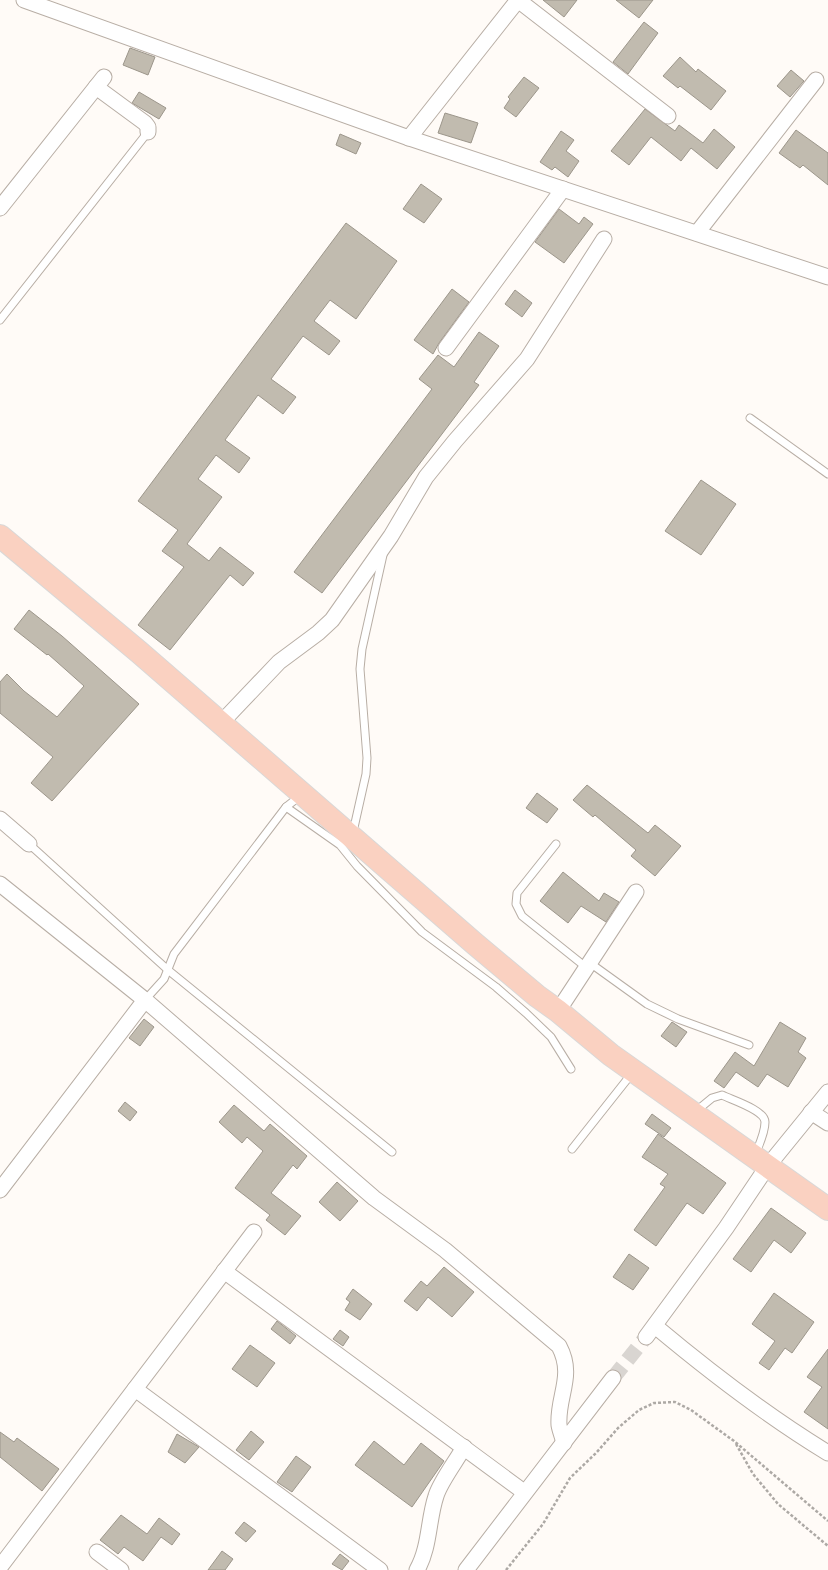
<svg xmlns="http://www.w3.org/2000/svg" width="828" height="1570" font-family="'Alegreya Sans',sans-serif">
<rect width="100%" height="100%" fill="#fffbf7"/>
<g fill="#c1bbaf" stroke="#9c968b">
<polygon points="543,0 577,0 564,17"/>
<polygon points="616,0 653,0 639,18"/>
<polygon points="644,22 658,33 628,74 613,62"/>
<polygon points="130,48 155,57 148,75 123,65"/>
<polygon points="680,57 696,72 698,69 726,91 711,110 680,86 678,88 663,76"/>
<polygon points="791,70 804,81 790,97 777,86"/>
<polygon points="524,77 539,88 516,117 504,108 510,99 508,97"/>
<polygon points="139,92 166,108 159,119 132,103"/>
<polygon points="645,109 675,131 679,125 703,143 714,129 735,147 717,169 691,148 681,161 651,137 629,165 611,151"/>
<polygon points="445,113 478,123 471,143 438,133"/>
<polygon points="796,130 828,153 828,185 803,165 800,168 779,153"/>
<polygon points="561,131 574,140 566,151 579,161 568,177 555,167 552,170 540,162"/>
<polygon points="340,134 361,143 356,154 336,145"/>
<polygon points="421,184 442,199 424,223 403,209"/>
<polygon points="559,209 579,224 584,217 593,224 564,263 535,242"/>
<polygon points="346,223 397,261 356,319 330,300 314,321 340,341 329,355 303,336 271,379 296,397 283,414 258,395 225,440 250,458 239,473 216,455 198,479 222,497 187,544 209,561 220,547 254,573 243,586 230,575 170,650 138,625 184,567 162,551 178,530 138,501"/>
<polygon points="452,289 469,302 439,343 433,354 414,340"/>
<polygon points="515,290 532,303 522,317 505,304"/>
<polygon points="479,332 499,346 474,382 479,385 322,593 294,572 432,389 419,379 438,355 454,367"/>
<polygon points="701,480 736,504 701,555 665,531"/>
<polygon points="29,610 62,636 139,704 52,801 31,783 53,757 0,713 0,682 7,674 24,691 57,717 84,686 48,654 47,655 14,629"/>
<polygon points="587,785 648,833 655,825 681,846 655,876 631,856 636,850 595,815 593,817 573,800"/>
<polygon points="537,793 558,809 547,823 526,808"/>
<polygon points="563,872 599,901 604,893 619,902 606,922 581,906 568,923 540,901"/>
<polygon points="144,1019 154,1027 140,1046 129,1038"/>
<polygon points="672,1022 687,1032 676,1047 661,1036"/>
<polygon points="780,1022 806,1038 798,1052 806,1058 788,1087 767,1074 758,1087 736,1072 724,1088 714,1081 735,1052 754,1066"/>
<polygon points="125,1102 137,1112 130,1121 118,1111"/>
<polygon points="234,1105 264,1131 270,1124 307,1156 297,1169 293,1165 271,1193 301,1216 285,1235 266,1220 270,1215 235,1188 263,1151 247,1137 242,1143 219,1122"/>
<polygon points="652,1114 671,1128 664,1137 645,1124"/>
<polygon points="658,1134 726,1183 703,1214 687,1203 656,1246 634,1230 665,1187 660,1184 668,1174 642,1157"/>
<polygon points="337,1182 358,1201 340,1221 319,1202"/>
<polygon points="771,1208 806,1233 791,1253 774,1240 751,1272 733,1259"/>
<polygon points="629,1254 649,1268 633,1290 613,1277"/>
<polygon points="444,1267 474,1292 452,1317 428,1297 417,1311 404,1301 421,1281 427,1286"/>
<polygon points="353,1289 372,1304 360,1320 345,1310 350,1302 346,1299"/>
<polygon points="774,1293 814,1322 792,1353 785,1348 769,1370 759,1363 775,1341 752,1324"/>
<polygon points="277,1321 296,1336 290,1344 271,1329"/>
<polygon points="340,1330 349,1337 343,1346 333,1339"/>
<polygon points="250,1345 275,1363 257,1387 232,1369"/>
<polygon points="828,1349 828,1429 804,1412 822,1387 807,1377"/>
<polygon points="251,1431 264,1442 249,1460 236,1450"/>
<polygon points="0,1432 14,1442 17,1438 59,1469 42,1491 0,1457"/>
<polygon points="177,1434 199,1447 185,1463 168,1452"/>
<polygon points="374,1441 404,1465 421,1443 444,1461 412,1507 355,1465"/>
<polygon points="296,1456 311,1467 292,1492 277,1482"/>
<polygon points="121,1515 147,1534 159,1518 180,1534 172,1545 161,1537 143,1561 124,1547 118,1554 100,1540"/>
<polygon points="244,1522 256,1531 246,1542 235,1533"/>
<polygon points="222,1551 233,1559 225,1570 208,1570"/>
<polygon points="340,1554 349,1561 342,1570 332,1564"/>
</g>
<g fill="none" stroke-linecap="round" stroke-linejoin="round">
<polyline stroke="#d9d5d1" stroke-width="15" stroke-dasharray="15 8" stroke-linecap="butt" points="613,1378 646,1337"/>
<defs>
<g id="service">
<polyline points="0,320 148,132"/>
<polyline points="750,418 828,474"/>
<polyline points="286,807 340,845 357,866 422,932 496,987 526,1013 551,1037 571,1069"/>
<polyline points="353,832 366,774 367,758 360,669 362,649 383,555"/>
<polyline points="29,844 168,970 392,1152"/>
<polyline points="556,844 517,893 516,904 522,916 587,968"/>
<polyline points="590,963 647,1004 678,1019 749,1045"/>
<polyline points="145,1000 164,979 174,954 286,807 300,796"/>
<path d="M695 1112 712 1098 722 1095C732 1100 765 1110 765 1122 765 1133 759 1145 755 1155"/>
<polyline points="572,1149 633,1072"/>
</g>
<g id="minor">
<polyline points="24,0 409,138 828,277"/>
<polyline points="518,0 668,116"/>
<polyline points="96,87 145,123 148,127 148,132"/>
<polyline points="409,138 518,0"/>
<polyline points="0,208 104,77"/>
<polyline points="697,233 816,80"/>
<polyline points="446,348 563,189"/>
<polyline points="220,724 279,662 318,633 332,620 391,536 426,477 455,441 527,359 604,239"/>
<polyline points="0,819 29,844"/>
<path d="M0 884 145 1000 374 1198 445 1250 559 1346C575 1376 557 1396 559 1425 560 1431 563 1438 564 1443"/>
<polyline points="558,1011 636,892"/>
<polyline points="811,1112 828,1123"/>
<polyline points="0,1190 145,1000"/>
<polyline points="224,1271 524,1492"/>
<path d="M655 1326C710 1372 767 1416 828 1453"/>
<polyline points="646,1337 726,1228 767,1167 828,1092"/>
<polyline points="135,1389 380,1570"/>
<polyline points="97,1552 121,1570"/>
<polyline points="0,1567 254,1232"/>
<path d="M417 1570C430 1547 428 1520 436 1496 440 1482 457 1460 464 1447"/>
<polyline points="466,1570 613,1378"/>
</g>
<polyline id="primary" points="0,536 139,652 475,944 537,996 558,1011 611,1055 828,1209"/>
</defs>
<use href="#service" stroke="#b8aea5" stroke-width="9"/>
<use href="#minor" stroke="#b8aea5" stroke-width="17"/>
<use href="#primary" stroke="#d9d8d7" stroke-width="24"/>
<g stroke="#ada9a5" stroke-width="2.5" stroke-dasharray="3 2" stroke-linecap="butt">
<polyline points="736,1444 753,1474 778,1504 828,1546"/>
<polyline points="506,1570 543,1524 570,1478 596,1453 618,1428 639,1410 654,1403 675,1402 691,1410 734,1441 828,1521"/>
</g>
<use href="#service" stroke="#fff" stroke-width="7"/>
<use href="#minor" stroke="#fff" stroke-width="15"/>
<use href="#primary" stroke="#fad1c1" stroke-width="22"/>
</g>
</svg>
